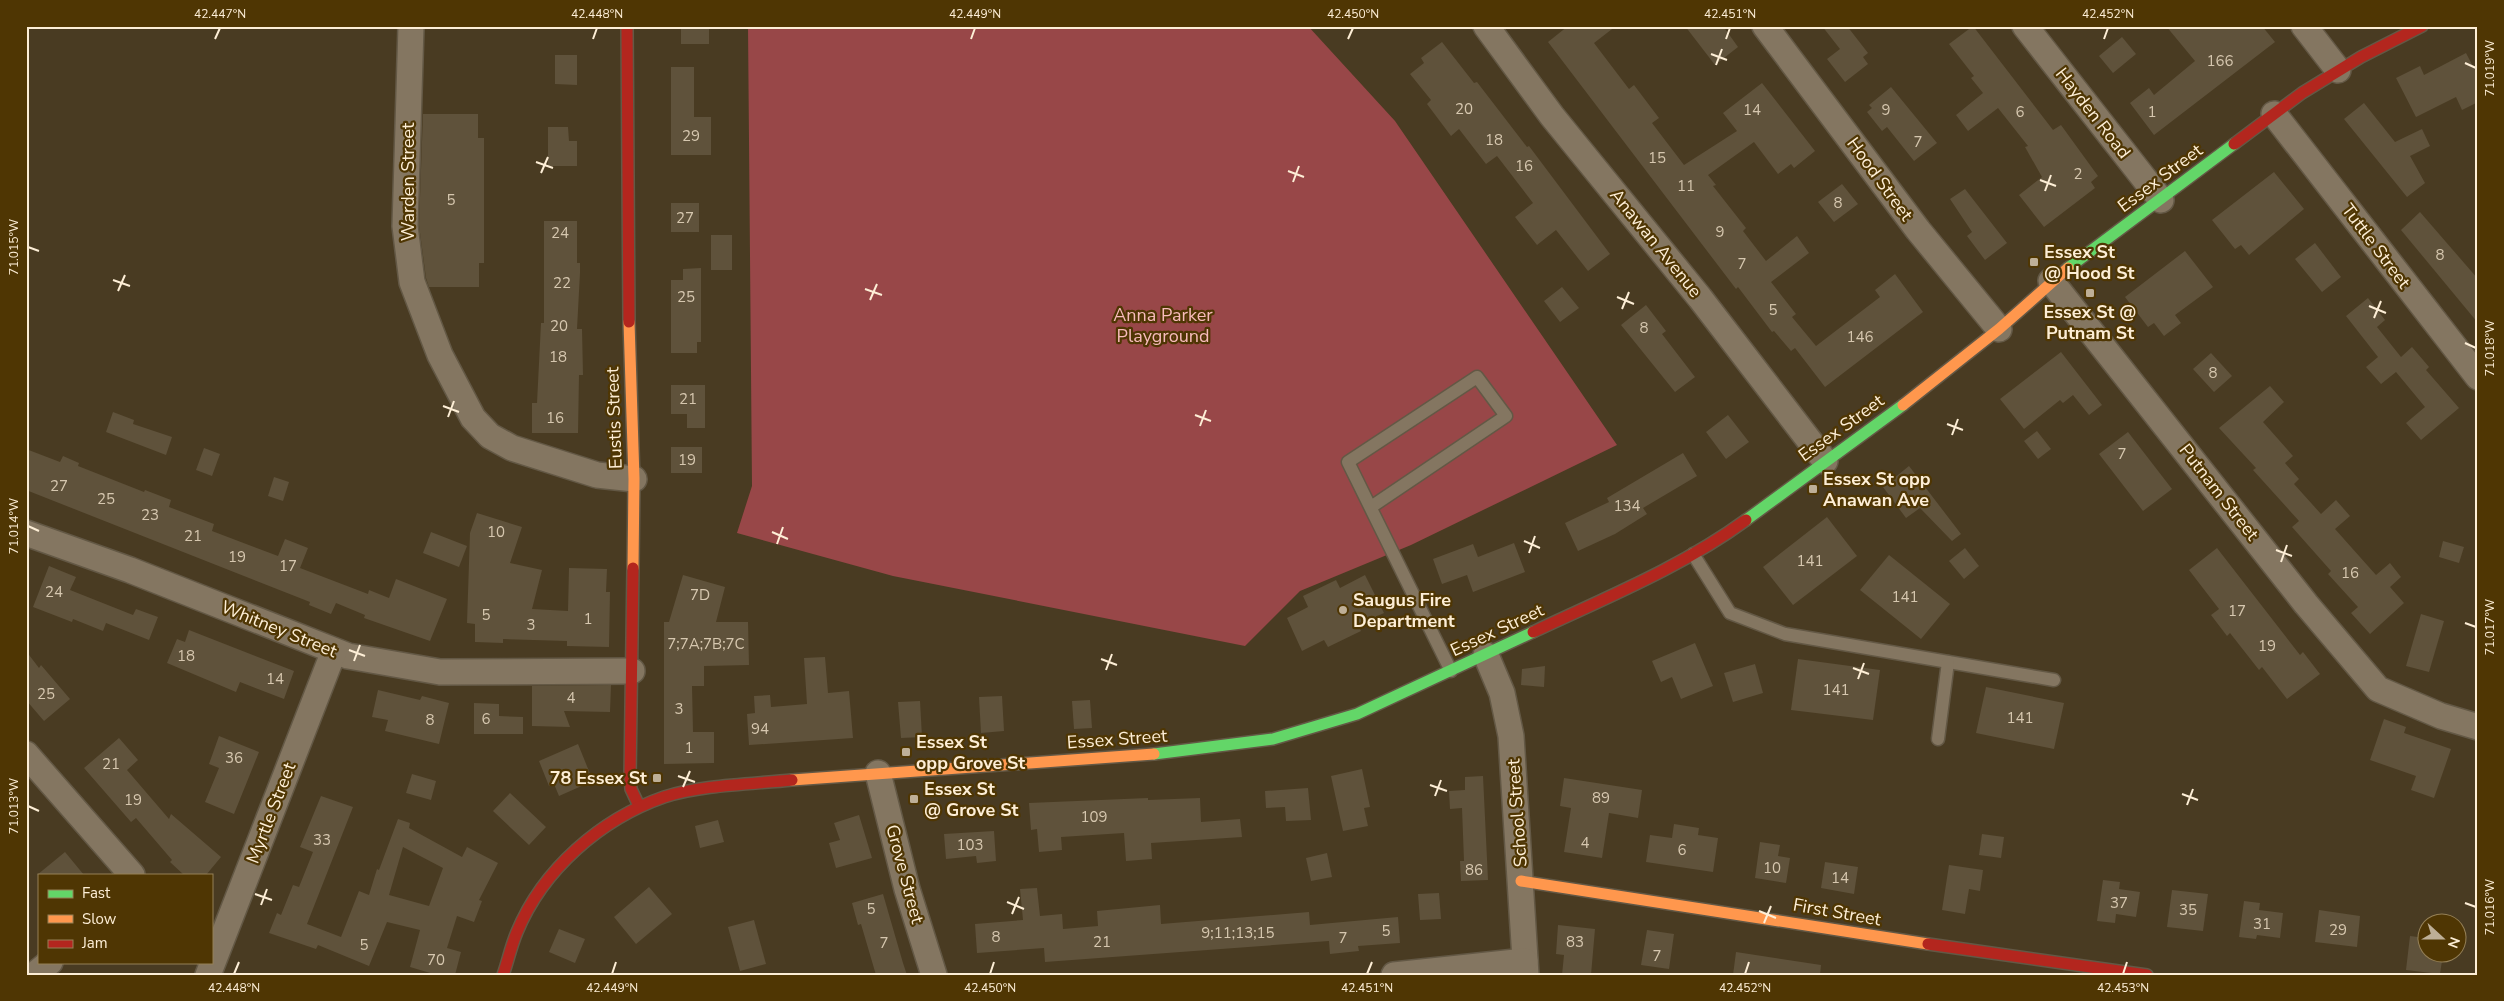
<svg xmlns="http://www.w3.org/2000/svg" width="2504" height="1001" font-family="'Nunito Sans',sans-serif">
<rect width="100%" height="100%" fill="#493b22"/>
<polygon fill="#984748" points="748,26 1308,26 1395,121 1617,445 1411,545 1300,591 1245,646 893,576 737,533 752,486"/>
<g fill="#5f523b" fill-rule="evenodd">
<rect x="681" y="26" width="28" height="18"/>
<polygon points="1568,26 1616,26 1594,43 1629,89 1634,85 1659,118 1652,123 1684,165 1737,131 1723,113 1762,83 1815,151 1794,168 1791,164 1778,174 1754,142 1708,175 1716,185 1713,186 1746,228 1743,231 1766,261 1797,236 1809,253 1771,282 1796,314 1792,317 1816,346 1880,297 1875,290 1895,274 1923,312 1825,387 1795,348 1791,351 1774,331 1772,332 1738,287 1736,289 1548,42"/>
<polygon points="1685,26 1723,26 1738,47 1715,65"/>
<polygon points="1822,26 1847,26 1868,53 1863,57 1868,64 1845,82 1827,59 1840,49"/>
<polygon points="1973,26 2053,130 2061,125 2098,176 2091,182 2095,188 2044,227 2019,195 2042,177 2025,147 2028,146 1998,108 1968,131 1956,115 1983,93 1971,78 1974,76 1949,44"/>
<polygon points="2166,26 2262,26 2275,42 2154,135 2130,103 2149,88 2154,95 2195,61"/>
<polygon points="2122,37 2136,54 2113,73 2099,56"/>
<polygon points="1442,42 1474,83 1477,82 1527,147 1529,146 1610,254 1588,271 1556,230 1537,245 1515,217 1533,203 1497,156 1486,164 1459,129 1451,136 1427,104 1431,100 1410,74 1424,63 1421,58"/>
<polygon points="2466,53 2478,76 2478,102 2462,110 2456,97 2416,117 2396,78 2420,66 2424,75"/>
<polygon points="555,55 577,55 577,85 555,84"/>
<polygon points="671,67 694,67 694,117 711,117 711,155 671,155"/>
<polygon points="1891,87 1937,143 1914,161 1887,127 1882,131 1867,112 1872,108 1869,105"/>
<polygon points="2364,103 2395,142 2422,129 2430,146 2410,156 2425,183 2407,197 2344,119"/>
<polygon points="423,114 478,114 478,138 484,138 484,263 479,263 479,287 429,287 426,278 419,225"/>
<polygon points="548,127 568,127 569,141 577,141 577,166 548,166"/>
<polygon points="2274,172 2304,209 2249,255 2241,245 2235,249 2212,220"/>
<polygon points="1842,184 1858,204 1834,222 1818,202"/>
<polygon points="1965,189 2007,243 1985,260 1967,236 1972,232 1950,199"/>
<rect x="671" y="203" width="28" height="29"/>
<polygon points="2420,212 2478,279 2478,323 2401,230"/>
<polygon points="544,221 577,221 577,263 580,263 580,273 577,329 582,329 583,375 579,375 578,433 532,433 532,403 537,403 541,323 544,323"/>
<rect x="711" y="235" width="21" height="35"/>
<polygon points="2315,243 2341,277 2322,292 2295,259"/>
<polygon points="2185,251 2213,287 2175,315 2181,323 2164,336 2154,323 2148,327 2125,297"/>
<polygon points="701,268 701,342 697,342 697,353 671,353 671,280 683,280 683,269"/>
<polygon points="1562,287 1579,308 1560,322 1544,301"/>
<polygon points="2368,298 2385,320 2377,327 2401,357 2412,347 2429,367 2426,370 2459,408 2421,440 2406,423 2425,407 2396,372 2381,384 2366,367 2378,357 2346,316"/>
<polygon points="1646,305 1666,331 1662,334 1695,377 1675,392 1621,325"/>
<polygon points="2061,352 2102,405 2089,415 2073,395 2063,403 2060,400 2024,429 2000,399"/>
<polygon points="2211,353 2232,376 2214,392 2193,369"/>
<polygon points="671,385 705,385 705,428 687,428 687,414 671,414"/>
<polygon points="2270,386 2284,402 2263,422 2293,456 2285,463 2299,479 2294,484 2321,514 2336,500 2350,516 2335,529 2376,575 2390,563 2401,577 2390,587 2404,603 2370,634 2351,613 2358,607 2328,574 2331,571 2292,527 2299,521 2253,470 2256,468 2219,428"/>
<polygon points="113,412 134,420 133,424 172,437 166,455 106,432"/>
<polygon points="1728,415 1749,442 1726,459 1706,432"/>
<polygon points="2037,431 2051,449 2038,459 2024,441"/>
<polygon points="2128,432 2172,489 2143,511 2099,454"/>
<rect x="671" y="447" width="31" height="26"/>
<polygon points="204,448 220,454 212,476 196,470"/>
<polygon points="26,449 60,462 63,456 79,463 78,466 144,492 145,490 171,500 169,507 214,524 212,531 278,556 285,539 308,548 300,568 368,594 369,590 389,598 396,579 447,599 430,641 364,618 365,615 336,603 331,614 309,605 310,602 26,490"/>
<polygon points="1683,453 1697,476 1643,508 1647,514 1615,534 1578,551 1565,523 1609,502 1607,498"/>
<polygon points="1909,466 1961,534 1952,541 1920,508 1906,518 1883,487"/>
<polygon points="274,477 289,482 283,501 268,496"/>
<polygon points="477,513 522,527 510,563 542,570 532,609 568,611 569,568 607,569 606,592 610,592 609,647 567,646 567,641 503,639 503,643 475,642 475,624 467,623 470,533"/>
<polygon points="1827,517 1857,556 1793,605 1763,567"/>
<polygon points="431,532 467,546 459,567 423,553"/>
<polygon points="2443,541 2464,547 2459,563 2439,557"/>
<polygon points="1514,543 1525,572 1473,592 1467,575 1442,584 1433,559 1473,544 1478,557"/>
<polygon points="1965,548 1979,566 1964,579 1949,561"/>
<polygon points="2217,548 2300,655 2303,652 2320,674 2287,699 2262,667 2259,670 2230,633 2227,636 2211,615 2219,609 2189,570"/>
<polygon points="1889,555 1950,604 1921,639 1860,590"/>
<polygon points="49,566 76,577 70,590 133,615 136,609 158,617 149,640 106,623 103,631 73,619 72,622 33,607"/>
<polygon points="683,575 725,587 716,622 748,622 749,665 704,666 704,686 692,686 693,732 714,732 714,763 664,764 664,622 669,622"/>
<polygon points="1365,575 1384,613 1358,625 1361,631 1328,647 1324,640 1302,651 1287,618 1308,607 1303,596 1336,580 1340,588"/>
<polygon points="2421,614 2444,621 2429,672 2406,666"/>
<polygon points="189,630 294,671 284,699 240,682 236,692 167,663 177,639 185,642"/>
<polygon points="1695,643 1713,686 1681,699 1672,677 1661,682 1652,661"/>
<polygon points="26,651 39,668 41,665 70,699 44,721 26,700"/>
<polygon points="825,657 828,693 849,691 853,738 749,745 747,714 755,713 754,696 770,695 771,707 807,704 804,658"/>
<polygon points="1798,659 1880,670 1873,720 1791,710"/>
<polygon points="1755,664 1763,693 1733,702 1724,673"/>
<polygon points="1545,666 1544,687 1521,685 1522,669"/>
<polygon points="611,685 610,712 564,711 570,727 532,726 532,686"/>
<polygon points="1986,687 2064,703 2054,749 1976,733"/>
<polygon points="378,690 420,700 422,696 449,703 439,744 385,731 388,720 372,717"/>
<polygon points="1002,696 1004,731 981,733 979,697"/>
<polygon points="1090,700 1092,728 1074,729 1072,701"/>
<polygon points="920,701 922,737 901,738 898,702"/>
<polygon points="474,703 499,704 499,716 523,717 523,734 474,734"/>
<polygon points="2384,719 2406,727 2404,733 2451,749 2434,798 2411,790 2416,776 2370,760"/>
<polygon points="219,736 259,752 234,814 205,802 219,768 209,764"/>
<polygon points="119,738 138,760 127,770 169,819 171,814 221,857 206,875 184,875 170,862 172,860 136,818 131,822 84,768"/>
<polygon points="578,744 593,781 559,796 554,784 549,786 539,761"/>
<polygon points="1362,769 1370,807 1364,808 1368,826 1343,831 1331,776"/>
<polygon points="412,774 436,781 431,800 406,793"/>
<polygon points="1483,776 1488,880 1461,881 1460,861 1464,861 1462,808 1450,809 1449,791 1465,790 1465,777"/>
<polygon points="1564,778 1642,790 1638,818 1609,813 1602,858 1564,852 1571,808 1560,806"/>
<polygon points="1308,788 1311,820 1286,821 1285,807 1266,808 1265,791"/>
<polygon points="510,793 546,827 529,845 493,811"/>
<path d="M321 796 353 807 307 924 341 937 359 891 369 895 377 869 379 870 398 819 410 823 409 828 462 857 467 847 498 863 479 900 482 901 474 922 457 916 447 948 461 952 455 975H437L410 967 420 930 387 922 369 966 318 945 316 949 269 933 277 913 281 915 293 885 299 887 313 852 300 847ZM403 847 443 868 429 906 389 895Z"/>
<polygon points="1148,798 1148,800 1200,798 1201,822 1240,819 1242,837 1151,843 1152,859 1126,861 1124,833 1061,837 1062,850 1039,852 1037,829 1031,830 1029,803"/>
<polygon points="859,815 872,858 836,868 829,843 840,840 834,823"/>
<polygon points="718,820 724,842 700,848 695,826"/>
<polygon points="1674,824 1699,828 1698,835 1718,838 1713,872 1646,862 1650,835 1672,838"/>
<polygon points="994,831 996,861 977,863 976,856 946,859 944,834"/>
<polygon points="1982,834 2004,837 2001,858 1979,855"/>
<polygon points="1760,842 1780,845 1778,856 1790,858 1786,883 1755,878"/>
<polygon points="65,852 84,875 37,875"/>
<polygon points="1327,853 1332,877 1311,881 1306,858"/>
<polygon points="1825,862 1858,867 1854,894 1821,888"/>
<polygon points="1949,865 1983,870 1980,891 1969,889 1965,914 1942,910"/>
<polygon points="2103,880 2120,882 2119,889 2140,892 2136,917 2116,914 2115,923 2097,921"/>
<polygon points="649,887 672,914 636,944 614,917"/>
<polygon points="1037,888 1040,916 1062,914 1063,929 1098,926 1097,911 1160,905 1161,924 1309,912 1310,925 1398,917 1400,943 1358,946 1359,951 1330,954 1329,941 1045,962 1044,948 977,953 975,924 1023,920 1020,889"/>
<polygon points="2172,890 2208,894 2203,931 2167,927"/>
<polygon points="1439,893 1441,919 1420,920 1418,894"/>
<polygon points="883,894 903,963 907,975 876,975 861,924 858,925 852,903"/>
<polygon points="2244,901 2260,903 2259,910 2283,913 2280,938 2257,935 2256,939 2239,937"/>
<polygon points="2319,910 2360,916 2357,947 2315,942"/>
<polygon points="754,920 766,964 740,971 728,927"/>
<polygon points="1558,925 1595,929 1591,975 1562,975 1564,955 1556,954"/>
<polygon points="559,929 585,939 575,963 549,952"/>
<polygon points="1647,930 1674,934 1669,969 1641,965"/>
<polygon points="2410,936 2426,938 2426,954 2443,954 2440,974 2406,970"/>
<polygon points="1736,952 1821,965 1820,975 1733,975"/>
</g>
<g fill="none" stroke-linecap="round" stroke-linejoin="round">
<defs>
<g id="lane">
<polyline points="1371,507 1506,416 1477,377 1348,462 1451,671"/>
<polyline points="1693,554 1730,613 1785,634 2054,680"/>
<polyline points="1938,739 1948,662"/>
</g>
<g id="street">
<polyline points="411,26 405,226 412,282 440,355 473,418 490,436 512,448 597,475 634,479"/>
<polyline points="1486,26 1552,116 1700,298 1825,461"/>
<polyline points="1765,26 1918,230 1999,329"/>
<polyline points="2025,26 2161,200"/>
<polyline points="2304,26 2338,70"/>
<polyline points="2274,114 2478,377"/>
<polyline points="2051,281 2306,604 2378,689 2441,716 2478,727"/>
<polyline points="26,533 130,570 348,656 440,672 632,671"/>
<polyline points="1486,655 1502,693 1511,736 1526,975"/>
<polyline points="26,754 132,875"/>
<polyline points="878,773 907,889 934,975"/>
<polyline points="34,975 50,962"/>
<polyline points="208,975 334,651"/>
<polyline points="1394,975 1525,961"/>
</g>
<g id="fast">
<polyline points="2068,268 2234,144"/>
<polyline points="1746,520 1903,405"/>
<polyline points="1154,754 1273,739 1357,714 1533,632"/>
</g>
<g id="slow">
<polyline points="629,322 634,479 633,568"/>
<polyline points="1903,405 1999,329 2068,268"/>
<polyline points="792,780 1154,754"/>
<polyline points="1521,881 1928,944"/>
</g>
<g id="jam">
<polyline points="627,26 629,322"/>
<polyline points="2234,144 2302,93 2361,57 2422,26"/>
<polyline points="633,568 630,777 631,789 639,806"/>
<path d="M1533 632C1605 598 1682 567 1746 520"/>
<polyline points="1928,944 2147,975"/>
<path d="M503 975C508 961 511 946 517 932 543 869 601 819 664 797 700 785 753 784 792 780"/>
</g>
</defs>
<use href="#lane" stroke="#635845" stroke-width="15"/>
<use href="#street" stroke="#635845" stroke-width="28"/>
<use href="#fast" stroke="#635845" stroke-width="14"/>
<use href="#slow" stroke="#635845" stroke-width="14"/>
<use href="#jam" stroke="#635845" stroke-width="14"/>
<use href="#lane" stroke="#847661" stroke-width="12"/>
<use href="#street" stroke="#847661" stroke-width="25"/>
<use href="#fast" stroke="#63d668" stroke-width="11"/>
<use href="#slow" stroke="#ff974d" stroke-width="11"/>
<use href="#jam" stroke="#b3261e" stroke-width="11"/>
</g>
<path fill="none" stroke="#fdeed6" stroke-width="2" d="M215 39 220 28M593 39 597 28M971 39 975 28M1348 39 1353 28M1726 39 1730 28M2104 39 2108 28M1711 54 1727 60M2465 63 2476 68M1716 65 1722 49M536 162 553 168M1288 171 1304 177M541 173 548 157M2040 180 2056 186M1293 182 1299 166M2045 191 2051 175M28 247 39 251M113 280 130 286M865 289 882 295M118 291 125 275M1617 297 1634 304M870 300 877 284M2369 306 2386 313M1622 309 1629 292M2374 318 2381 301M2465 343 2476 348M443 406 459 412M1195 415 1211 421M448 417 454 401M1947 424 1963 430M1200 426 1206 410M1952 435 1958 419M28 526 39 531M772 532 788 539M1524 541 1540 548M777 544 783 527M2276 550 2292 556M1529 553 1535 536M2281 562 2287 545M2465 623 2476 627M349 650 365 656M1101 659 1117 665M354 661 360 645M1853 668 1869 674M1106 670 1112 654M1858 679 1864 663M678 776 695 782M1430 785 1447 791M683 787 690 771M2182 794 2198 800M1435 796 1441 780M2187 805 2193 789M28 806 39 811M255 894 272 900M1007 902 1024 909M2465 903 2476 907M261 905 267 889M1759 911 1776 918M1012 914 1019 897M1764 923 1771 906M234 974 239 962M612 974 616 962M990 974 994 962M1367 974 1372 962M1745 974 1749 962M2123 974 2127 962"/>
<g fill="#beaf97" stroke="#4f3603" stroke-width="2">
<rect x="2029" y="257" width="10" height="10" rx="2.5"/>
<rect x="2085" y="288" width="10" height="10" rx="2.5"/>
<rect x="1808" y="484" width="10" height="10" rx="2.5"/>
<circle cx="1343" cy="610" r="5"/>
<rect x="901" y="747" width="10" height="10" rx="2.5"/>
<rect x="652" y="773" width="10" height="10" rx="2.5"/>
<rect x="909" y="794" width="10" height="10" rx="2.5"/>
</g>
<g text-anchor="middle" stroke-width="4.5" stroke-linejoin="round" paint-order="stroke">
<g font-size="15" fill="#d6c7af">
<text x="2220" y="66">166</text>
<text x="1464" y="114">20</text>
<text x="1752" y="115">14</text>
<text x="1886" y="115">9</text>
<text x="2020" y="117">6</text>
<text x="2152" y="117">1</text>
<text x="691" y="141">29</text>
<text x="1494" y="145">18</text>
<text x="1918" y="147">7</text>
<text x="1657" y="163">15</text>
<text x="1524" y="171">16</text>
<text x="2078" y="179">2</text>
<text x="1686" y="191">11</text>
<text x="451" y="205">5</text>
<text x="1838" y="208">8</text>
<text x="685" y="223">27</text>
<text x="1720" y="237">9</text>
<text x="560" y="238">24</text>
<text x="2440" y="260">8</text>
<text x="1742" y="269">7</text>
<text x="562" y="288">22</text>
<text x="686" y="302">25</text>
<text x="1773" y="315">5</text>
<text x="559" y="331">20</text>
<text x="1644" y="333">8</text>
<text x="1860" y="342">146</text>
<text x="558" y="362">18</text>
<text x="2213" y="378">8</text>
<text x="688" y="404">21</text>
<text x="555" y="423">16</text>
<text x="2122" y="459">7</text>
<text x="687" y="465">19</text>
<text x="59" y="491">27</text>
<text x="106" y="504">25</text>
<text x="1627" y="511">134</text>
<text x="150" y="520">23</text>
<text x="496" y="537">10</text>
<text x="193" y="541">21</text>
<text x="237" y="562">19</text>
<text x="1810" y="566">141</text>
<text x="288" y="571">17</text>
<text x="2350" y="578">16</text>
<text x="54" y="597">24</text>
<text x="700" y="600">7D</text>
<text x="1905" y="602">141</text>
<text x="2237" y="616">17</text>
<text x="486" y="620">5</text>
<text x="588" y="624">1</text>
<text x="531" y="630">3</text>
<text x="706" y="649">7;7A;7B;7C</text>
<text x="2267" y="651">19</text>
<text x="186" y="661">18</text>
<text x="275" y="684">14</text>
<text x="1836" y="695">141</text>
<text x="46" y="699">25</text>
<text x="571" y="703">4</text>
<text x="679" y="714">3</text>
<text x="2020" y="723">141</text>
<text x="486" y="724">6</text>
<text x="430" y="725">8</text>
<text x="760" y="734">94</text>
<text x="689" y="753">1</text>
<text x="234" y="763">36</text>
<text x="111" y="769">21</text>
<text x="1601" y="803">89</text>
<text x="133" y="805">19</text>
<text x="1094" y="822">109</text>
<text x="322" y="845">33</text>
<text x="1585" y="848">4</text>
<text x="970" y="850">103</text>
<text x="1682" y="855">6</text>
<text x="1772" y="873">10</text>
<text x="1474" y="875">86</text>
<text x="1840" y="883">14</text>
<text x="2119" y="908">37</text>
<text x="871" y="914">5</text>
<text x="2188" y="915">35</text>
<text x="2262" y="929">31</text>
<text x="2338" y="935">29</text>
<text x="1386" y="936">5</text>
<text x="1238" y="938">9;11;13;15</text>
<text x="996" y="942">8</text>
<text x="1343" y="943">7</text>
<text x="1102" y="947">21</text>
<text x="1575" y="947">83</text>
<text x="884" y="948">7</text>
<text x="364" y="950">5</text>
<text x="1657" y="961">7</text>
<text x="436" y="965">70</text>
</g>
<g font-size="18" fill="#fdeed6" stroke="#4f3603">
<text transform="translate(2093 113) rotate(52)" y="6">Hayden Road</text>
<text transform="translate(2160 178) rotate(-37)" y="6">Essex Street</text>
<text transform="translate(1880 179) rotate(54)" y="6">Hood Street</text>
<text transform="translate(408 182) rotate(-90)" y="6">Warden Street</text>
<text transform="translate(1656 243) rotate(51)" y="6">Anawan Avenue</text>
<text transform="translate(2376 246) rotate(53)" y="6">Tuttle Street</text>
<text transform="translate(614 418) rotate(-92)" y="6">Eustis Street</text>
<text transform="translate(1841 428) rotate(-36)" y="6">Essex Street</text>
<text transform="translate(2219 492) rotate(52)" y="6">Putnam Street</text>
<text transform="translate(279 629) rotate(22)" y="6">Whitney Street</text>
<text transform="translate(1497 630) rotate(-25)" y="6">Essex Street</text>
<text transform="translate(1117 739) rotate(-4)" y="6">Essex Street</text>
<text transform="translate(271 813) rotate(-69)" y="6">Myrtle Street</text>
<text transform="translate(1517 813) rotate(-94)" y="6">School Street</text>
<text transform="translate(905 874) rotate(75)" y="6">Grove Street</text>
<text transform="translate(1837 912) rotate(10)" y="6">First Street</text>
</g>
<g font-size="18" font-weight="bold" fill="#fdeed6" stroke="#4f3603" text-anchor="start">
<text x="2044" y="258">Essex St<tspan x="2044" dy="21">@ Hood St</tspan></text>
<text x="2090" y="318" text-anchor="middle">Essex St @<tspan x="2090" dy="21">Putnam St</tspan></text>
<text x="1823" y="485">Essex St opp<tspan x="1823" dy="21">Anawan Ave</tspan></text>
<text x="1353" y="606">Saugus Fire<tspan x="1353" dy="21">Department</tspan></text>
<text x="916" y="748">Essex St<tspan x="916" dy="21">opp Grove St</tspan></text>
<text x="647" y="784" text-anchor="end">78 Essex St</text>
<text x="924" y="795">Essex St<tspan x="924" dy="21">@ Grove St</tspan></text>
</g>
<g font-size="18" fill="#f8bbbc" stroke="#4f3603">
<text x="1163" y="321">Anna Parker<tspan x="1163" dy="21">Playground</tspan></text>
</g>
</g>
<rect width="2504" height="1001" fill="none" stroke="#4f3603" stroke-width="55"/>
<rect x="38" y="874" width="175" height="90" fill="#4f3603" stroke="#958057"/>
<rect x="48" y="890" width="25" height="8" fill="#63d668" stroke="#958057"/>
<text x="82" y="898" font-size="15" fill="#fdeed6">Fast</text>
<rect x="48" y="915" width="25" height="8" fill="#ff974d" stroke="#958057"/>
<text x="82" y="924" font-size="15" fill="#fdeed6">Slow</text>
<rect x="48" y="940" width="25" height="8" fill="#b3261e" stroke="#958057"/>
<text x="82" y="948" font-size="15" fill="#fdeed6">Jam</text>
<g transform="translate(2442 938) rotate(111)"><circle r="24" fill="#4f3603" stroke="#958057"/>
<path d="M0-4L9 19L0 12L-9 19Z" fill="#beaf97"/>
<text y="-8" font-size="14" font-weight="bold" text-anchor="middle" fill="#fdeed6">N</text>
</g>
<rect x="28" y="28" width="2448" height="946" fill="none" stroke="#fdeed6" stroke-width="2"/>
<g font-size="12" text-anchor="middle" fill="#fdeed6">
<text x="220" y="18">42.447°N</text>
<text x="597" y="18">42.448°N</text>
<text x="975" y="18">42.449°N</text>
<text x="1353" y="18">42.450°N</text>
<text x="1730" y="18">42.451°N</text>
<text x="2108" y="18">42.452°N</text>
<text transform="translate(2490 68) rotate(-90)" y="4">71.019°W</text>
<text transform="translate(14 247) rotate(-90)" y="4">71.015°W</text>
<text transform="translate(2490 348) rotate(-90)" y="4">71.018°W</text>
<text transform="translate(14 526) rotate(-90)" y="4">71.014°W</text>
<text transform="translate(2490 627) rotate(-90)" y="4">71.017°W</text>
<text transform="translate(14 806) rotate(-90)" y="4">71.013°W</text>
<text transform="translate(2490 907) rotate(-90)" y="4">71.016°W</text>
<text x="234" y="992">42.448°N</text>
<text x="612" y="992">42.449°N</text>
<text x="990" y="992">42.450°N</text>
<text x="1367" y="992">42.451°N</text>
<text x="1745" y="992">42.452°N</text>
<text x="2123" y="992">42.453°N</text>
</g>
</svg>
